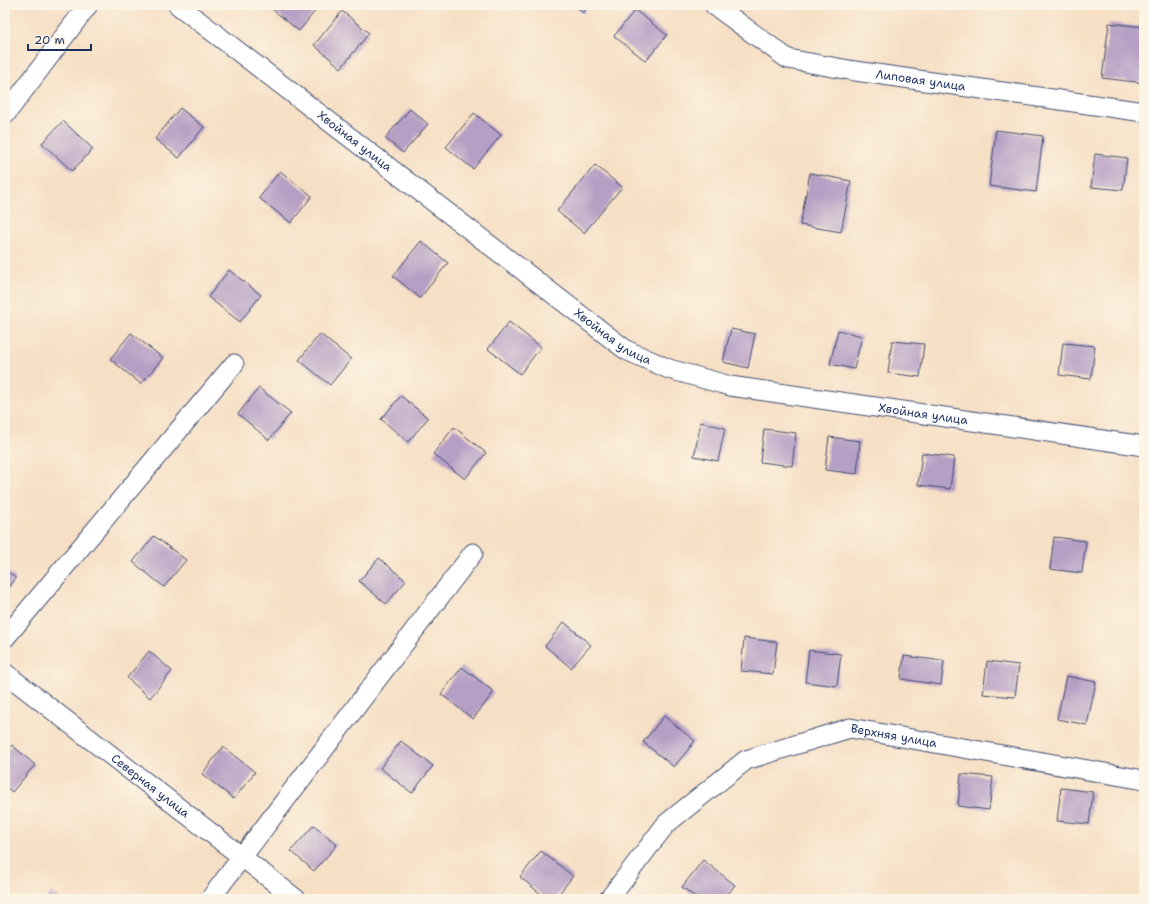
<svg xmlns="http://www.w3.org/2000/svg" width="1149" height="904" font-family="'Shantell Sans',sans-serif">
<rect width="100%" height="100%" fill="#fcf5e5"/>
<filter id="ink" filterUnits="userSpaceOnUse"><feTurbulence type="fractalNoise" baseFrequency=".025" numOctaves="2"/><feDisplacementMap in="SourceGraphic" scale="8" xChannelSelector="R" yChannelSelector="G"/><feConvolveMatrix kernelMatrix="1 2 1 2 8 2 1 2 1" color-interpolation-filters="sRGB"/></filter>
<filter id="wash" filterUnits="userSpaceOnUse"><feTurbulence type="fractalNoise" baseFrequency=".012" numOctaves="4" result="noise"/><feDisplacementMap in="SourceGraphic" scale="16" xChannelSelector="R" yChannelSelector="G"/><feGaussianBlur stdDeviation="0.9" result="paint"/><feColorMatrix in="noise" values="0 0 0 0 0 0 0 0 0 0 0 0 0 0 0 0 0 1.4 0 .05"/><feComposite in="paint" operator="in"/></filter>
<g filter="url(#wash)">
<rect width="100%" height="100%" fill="#f6dfc4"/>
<g id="blocks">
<g fill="#b69fc5">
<polygon points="275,5 320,5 299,31 272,9"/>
<polygon points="574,5 589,5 583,13"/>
<polygon points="635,10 667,35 646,61 614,36"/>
<polygon points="342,11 369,33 341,68 314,45"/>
<polygon points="1109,23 1144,27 1144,83 1102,78"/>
<polygon points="180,108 204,127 179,158 155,139"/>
<polygon points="410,109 428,124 403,153 385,138"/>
<polygon points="474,113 501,135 473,169 446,147"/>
<polygon points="63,121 93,149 72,171 42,143"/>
<polygon points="996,130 1043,136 1036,192 989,186"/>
<polygon points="1095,154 1127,158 1123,190 1091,187"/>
<polygon points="595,165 622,187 584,233 557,211"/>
<polygon points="280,171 312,196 291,223 259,198"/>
<polygon points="810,173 851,181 841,232 800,225"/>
<polygon points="421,241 448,263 420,298 393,276"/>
<polygon points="229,270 261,295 240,322 208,297"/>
<polygon points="509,322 541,347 520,374 488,349"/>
<polygon points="731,329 755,334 748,368 723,362"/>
<polygon points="838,330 862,336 854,369 830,364"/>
<polygon points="131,333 163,358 141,384 110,359"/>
<polygon points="320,334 351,359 330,385 299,360"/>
<polygon points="892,341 924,344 920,377 888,373"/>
<polygon points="1063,343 1095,346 1091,379 1059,375"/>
<polygon points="259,388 291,413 269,440 238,414"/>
<polygon points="401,396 428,418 408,442 381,419"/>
<polygon points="701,422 725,428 718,461 694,456"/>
<polygon points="454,427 486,453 465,479 433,454"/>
<polygon points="764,429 796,433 792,466 760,462"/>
<polygon points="829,437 860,441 857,474 825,470"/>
<polygon points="922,453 954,457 950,489 918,485"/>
<polygon points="154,536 186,560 164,587 133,562"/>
<polygon points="1054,537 1086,541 1082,573 1050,569"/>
<polygon points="379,558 406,581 386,604 359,581"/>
<polygon points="5,570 16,578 5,593"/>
<polygon points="564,622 591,645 571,668 545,646"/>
<polygon points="744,638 777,642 773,674 741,671"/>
<polygon points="809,650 841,654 837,686 805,682"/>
<polygon points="149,651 172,671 150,698 127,678"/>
<polygon points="904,656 944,661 941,685 901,679"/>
<polygon points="987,661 1019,665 1015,697 983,694"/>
<polygon points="462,667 494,692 473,719 441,694"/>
<polygon points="1066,676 1096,682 1087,725 1057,719"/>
<polygon points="664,716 695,741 674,767 643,742"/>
<polygon points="401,741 433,766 412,793 380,768"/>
<polygon points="12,745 35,765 12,792 5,786 5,753"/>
<polygon points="223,747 255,772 234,799 202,774"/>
<polygon points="961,774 993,777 989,810 958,806"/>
<polygon points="1061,788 1093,792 1089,824 1057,821"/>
<polygon points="314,825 337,845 314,871 291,851"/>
<polygon points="541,851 573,876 555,899 547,899 520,877"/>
<polygon points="703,860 735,885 724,899 698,899 682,887"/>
<polygon points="51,892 60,899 46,899"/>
</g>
</g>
</g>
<g filter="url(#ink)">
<use href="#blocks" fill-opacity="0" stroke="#3c496d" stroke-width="1"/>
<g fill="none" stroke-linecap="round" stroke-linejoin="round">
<defs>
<g id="minor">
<path id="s1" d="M178 5 626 350 669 369 730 386 1144 446"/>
<path id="s2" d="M714 5 788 59 855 71 1144 112"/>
<polyline points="5,115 88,5"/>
<polyline points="5,638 234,364"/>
<path id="s3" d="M5 673 296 899"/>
<polyline points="210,899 473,553"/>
<path id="s4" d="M609 899 666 824 746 760 850 728 1144 780"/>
</g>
</defs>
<use href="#minor" stroke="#3c496d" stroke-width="21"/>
<use href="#minor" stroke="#fff" stroke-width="19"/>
</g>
</g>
<g text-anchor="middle" stroke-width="4" stroke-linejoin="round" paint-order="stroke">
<g font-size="12" fill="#1b2f5e" stroke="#fcf5e5">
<text dy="4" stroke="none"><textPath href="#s2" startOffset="226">Липовая улица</textPath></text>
<text dy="4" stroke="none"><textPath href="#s1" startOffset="223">Хвойная улица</textPath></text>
<text dy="4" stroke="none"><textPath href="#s1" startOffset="547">Хвойная улица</textPath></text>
<text dy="4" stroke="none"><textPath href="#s1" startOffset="871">Хвойная улица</textPath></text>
<text dy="4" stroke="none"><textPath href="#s4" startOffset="350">Верхняя улица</textPath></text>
<text dy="4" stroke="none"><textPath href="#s3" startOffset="184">Северная улица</textPath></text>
</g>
</g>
<rect width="1149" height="904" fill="none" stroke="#fcf5e5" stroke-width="20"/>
<path d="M28 44v6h63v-6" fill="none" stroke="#1b2f5e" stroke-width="2"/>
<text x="34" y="44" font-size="12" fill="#1b2f5e" stroke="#fcf5e5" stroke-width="3" paint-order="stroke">20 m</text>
</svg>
